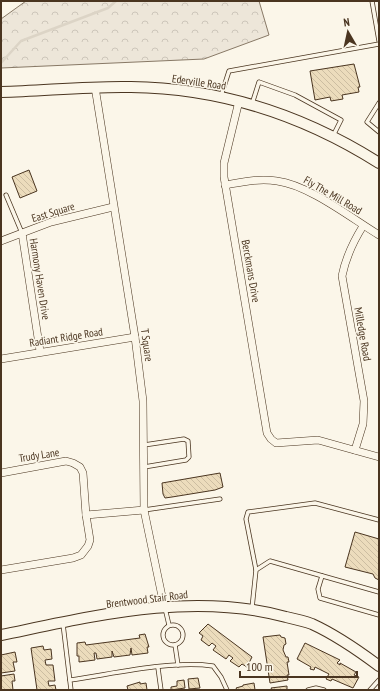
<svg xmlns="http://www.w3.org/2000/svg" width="380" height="691" font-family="'PT Sans Narrow',sans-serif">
<defs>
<pattern id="forest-crowns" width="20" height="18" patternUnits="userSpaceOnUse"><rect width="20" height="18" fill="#ede6d9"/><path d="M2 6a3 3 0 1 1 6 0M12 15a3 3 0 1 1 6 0" fill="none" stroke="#cdc6ba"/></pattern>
<pattern id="building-back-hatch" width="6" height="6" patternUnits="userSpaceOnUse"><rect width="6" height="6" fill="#ecdcbc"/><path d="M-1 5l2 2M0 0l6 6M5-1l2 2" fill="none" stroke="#ccbda1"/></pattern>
</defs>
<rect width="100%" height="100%" fill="#fbf6e9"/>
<polygon fill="url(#forest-crowns)" stroke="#887966" points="26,1 259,1 269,35 204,59 1,68 1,19"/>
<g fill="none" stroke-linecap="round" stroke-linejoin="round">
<polyline stroke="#dcd4c6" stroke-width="2.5" points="1,63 21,41 108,8 116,1"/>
</g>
<g fill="url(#building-back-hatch)" stroke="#4a3520">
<polygon points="354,64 360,87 358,87 359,92 342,95 343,99 331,101 330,97 315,100 310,71"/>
<polygon points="29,170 37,191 20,198 12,177"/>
<polygon points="220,473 223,487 215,490 172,497 165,498 163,494 162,483"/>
<polygon points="355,532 379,539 379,580 375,578 373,574 345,567"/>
<polygon points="208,624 252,657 247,667 242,664 239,667 230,661 233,658 229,655 226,659 213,650 216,646 212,643 209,646 201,640 203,636 199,633"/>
<polygon points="145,634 149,647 147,647 148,653 132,655 131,648 130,655 114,657 112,651 112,657 97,659 96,653 94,653 95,660 79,662 79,656 77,656 77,643 85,642 86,645 140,638 139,635"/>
<polygon points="280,635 281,637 285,638 286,644 284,645 283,650 286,657 288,657 289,662 287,662 289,675 287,675 288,680 270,683 263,637"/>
<polygon points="305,643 340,660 337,663 340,665 340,663 356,672 354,675 359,677 353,688 332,679 331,681 326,679 329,674 315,667 314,670 310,669 311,667 297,659"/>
<polygon points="43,646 44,650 51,649 52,659 45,660 46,665 53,665 55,681 48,681 49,686 55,685 56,690 37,690 31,648"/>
<polygon points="15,652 17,662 13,662 15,671 1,673 1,655"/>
<polygon points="14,674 15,681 12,681 13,690 1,690 1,676"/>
<polygon points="198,678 200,688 189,689 188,679"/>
<polygon points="184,680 185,688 171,690 171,687 177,686 177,681"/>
<polygon points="140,682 140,684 146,683 147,690 128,690 127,686"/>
<polygon points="254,683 255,690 237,690 236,688 243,686 243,685"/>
<polygon points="287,686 287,690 272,690 271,688"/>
</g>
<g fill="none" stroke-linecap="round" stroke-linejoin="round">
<defs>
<g id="lane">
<polyline points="372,1 379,41"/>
<polyline points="221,96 229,71 379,44"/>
<polyline points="379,103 367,122 379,132"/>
<polyline points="252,104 259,82 295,95 341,120 333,136"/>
<polyline points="6,195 22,233"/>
<polyline points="144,445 184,439 188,441 189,457 186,460 144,467"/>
<polyline points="144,510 220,499"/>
<polyline points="256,570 246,519 248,512 315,503 379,520"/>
<polyline points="322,576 318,589 320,598 379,615"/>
<polyline points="165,608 169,625"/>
<polyline points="252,608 256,570 270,561 379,592"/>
<polyline points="63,624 71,690"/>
<circle cx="173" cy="635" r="10"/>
<polyline points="175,645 178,665"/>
<polyline points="158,668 161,690"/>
<path d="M70 680C113 674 171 660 213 666L221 677 227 690"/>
<polyline points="308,690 316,688 324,690"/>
<polyline points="370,690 379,680"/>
</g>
<g id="street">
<polyline points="95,87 135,337 143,401 144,510 164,606"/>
<polyline points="239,101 224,163 224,177 267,433 271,439 276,443 318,440 379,457"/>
<path d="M225 185C242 182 259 178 277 181 309 185 351 218 379 235"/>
<polyline points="22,233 40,351"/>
<polyline points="1,241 51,222 113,207"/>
<polyline points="1,359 135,337"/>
<path d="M355 450 363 424 364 401 342 276C346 256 353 242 363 226"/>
<polyline points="1,473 66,461 73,463 80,467 83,473 86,515 90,540 88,546 81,555 73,558 1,570"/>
<polyline points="86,515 144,510"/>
</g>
<g id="secondary">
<path d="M1 92C44 91 87 86 131 87 221 88 303 115 379 163"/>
<path d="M1 635C94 616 192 591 286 617 295 619 304 621 312 624 336 635 359 651 379 666"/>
</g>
</defs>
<use href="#lane" stroke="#4a3520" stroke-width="5"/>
<use href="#street" stroke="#4a3520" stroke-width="8"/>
<use href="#secondary" stroke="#4a3520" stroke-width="12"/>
<use href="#lane" stroke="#fbf6e9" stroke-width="3.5"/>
<use href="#street" stroke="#fbf6e9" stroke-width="7"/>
<use href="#secondary" stroke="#fbf6e9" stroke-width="10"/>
</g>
<g text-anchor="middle" stroke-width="3" stroke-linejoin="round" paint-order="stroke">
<g font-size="11" fill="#4a3520" stroke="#fbf6e9">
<text transform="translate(199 82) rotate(8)" y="4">Ederville Road</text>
<text transform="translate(333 195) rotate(30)" y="4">Fly The Mill Road</text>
<text transform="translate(53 212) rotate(-17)" y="4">East Square</text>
<text transform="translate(251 271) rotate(80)" y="4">Berckmans Drive</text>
<text transform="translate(40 279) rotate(81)" y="4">Harmony Haven Drive</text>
<text transform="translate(363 334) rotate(80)" y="4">Milledge Road</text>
<text transform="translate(66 337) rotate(-9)" y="4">Radiant Ridge Road</text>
<text transform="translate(147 345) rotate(82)" y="4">T Square</text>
<text transform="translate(39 455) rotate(-9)" y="4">Trudy Lane</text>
<text transform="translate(147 599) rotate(-7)" y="4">Brentwood Stair Road</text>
</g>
</g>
<rect width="380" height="691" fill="none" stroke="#4a3520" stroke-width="4"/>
<g transform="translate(348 32) rotate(351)" stroke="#fbf6e9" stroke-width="3" paint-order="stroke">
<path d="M0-3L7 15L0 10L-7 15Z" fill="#4a3520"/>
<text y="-6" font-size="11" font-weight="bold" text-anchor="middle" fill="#4a3520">N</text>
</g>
<path d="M240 671v6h117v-6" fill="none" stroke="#4a3520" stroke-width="2"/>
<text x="246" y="671" font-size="12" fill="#4a3520" stroke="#fbf6e9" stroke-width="3" paint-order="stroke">100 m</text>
</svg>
